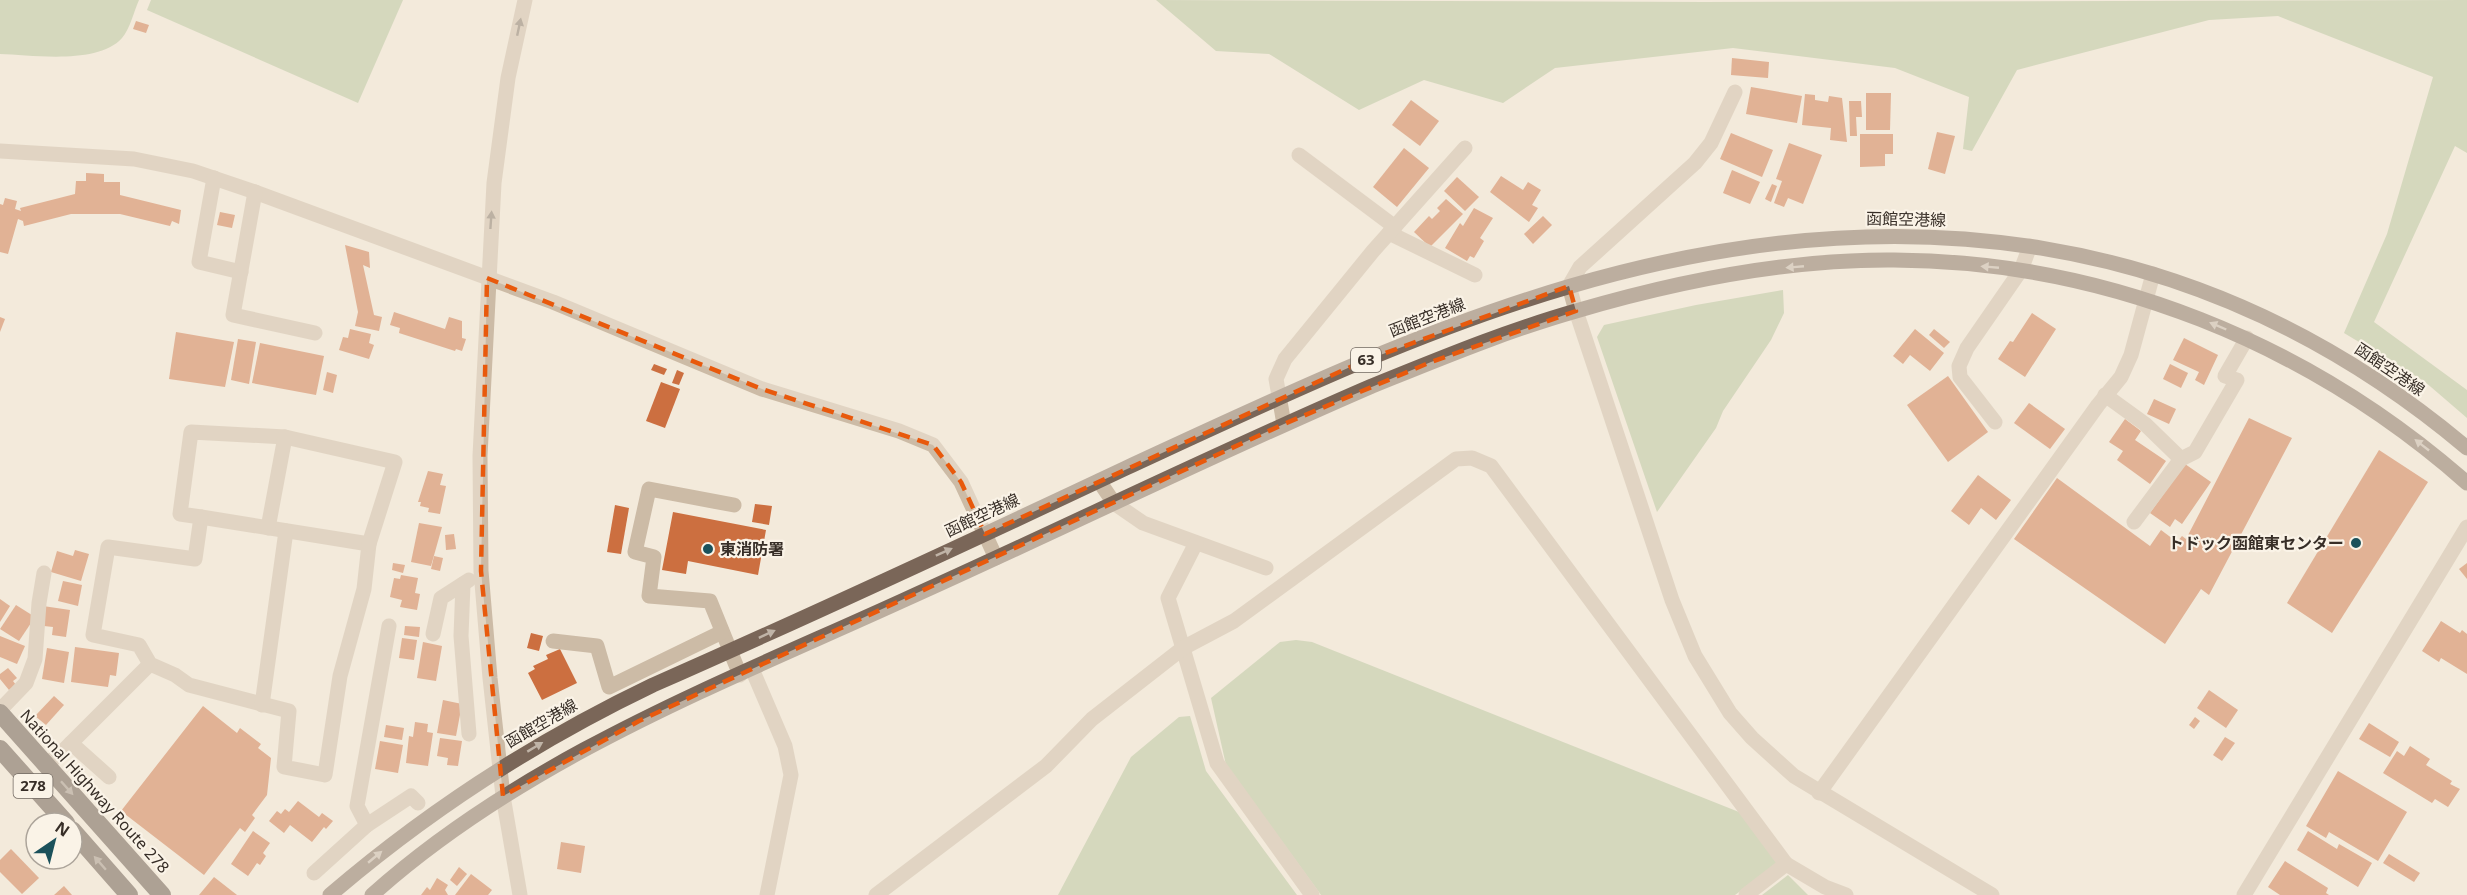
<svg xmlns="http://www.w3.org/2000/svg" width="2467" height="895" font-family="'Noto Sans','Noto Sans JP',sans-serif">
<rect width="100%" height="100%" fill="#f3eadb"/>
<g fill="#b1c39a">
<path d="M0 0H139C134 11 130 29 122 38 98 65 33 55 0 54Z"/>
<polygon points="151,0 403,0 358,103 147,10"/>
<polygon points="1156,0 1704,2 2467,0 2467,153 2455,146 2374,322 2467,390 2467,418 2424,381 2344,333 2387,234 2433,77 2278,16 2209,20 2017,70 1972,151 1963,149 1969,97 1895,68 1733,48 1555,68 1503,103 1424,80 1359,110 1269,54 1216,51"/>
<polygon points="1783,290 1784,313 1771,340 1723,411 1716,428 1657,512 1597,337 1604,325 1696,305"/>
<polygon points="1296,640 1312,642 1744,814 1778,864 1735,895 1321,895 1226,765 1211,698 1280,642"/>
<polygon points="1190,716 1206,771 1297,895 1058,895 1131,757 1179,717"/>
<polygon points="1788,875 1808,895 1762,895"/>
</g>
<g fill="#cc6f40">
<polygon points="136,21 149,25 146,33 133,29"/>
<polygon points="1732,58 1769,62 1768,78 1731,75"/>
<polygon points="1751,87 1802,96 1797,123 1746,114"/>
<polygon points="1866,93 1891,93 1890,130 1866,130"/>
<polygon points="1805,94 1815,95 1815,100 1828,102 1829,96 1842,98 1847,142 1830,140 1831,128 1802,125"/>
<polygon points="1411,100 1439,121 1420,146 1392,125"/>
<polygon points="1849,101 1861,101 1862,117 1856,117 1857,136 1850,136"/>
<polygon points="1937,132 1955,136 1945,174 1928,169"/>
<polygon points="1731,133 1773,150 1762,177 1720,159"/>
<polygon points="1860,134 1893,134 1893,154 1885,154 1885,166 1860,167"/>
<polygon points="1789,143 1822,155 1803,204 1788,198 1784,207 1774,203 1782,181 1776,179"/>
<polygon points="1404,148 1429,168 1397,207 1373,187"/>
<polygon points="1732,170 1760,182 1750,204 1723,193"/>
<polygon points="86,173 104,174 104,182 120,182 120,195 181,210 179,224 172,221 170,226 120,214 71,214 24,226 23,221 18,219 8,254 0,252 0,204 3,205 5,198 17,201 15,209 21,211 20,208 75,194 76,181 86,181"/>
<polygon points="1501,176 1523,190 1528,182 1541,190 1532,205 1538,208 1529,222 1490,192"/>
<polygon points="1457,177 1479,197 1465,211 1444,191"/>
<polygon points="1772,184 1777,186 1771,202 1765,199"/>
<polygon points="1446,199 1463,214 1430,247 1414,232 1429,216 1432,219 1440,211 1437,208"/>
<polygon points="1474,208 1493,218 1480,238 1484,241 1474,258 1470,256 1467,261 1445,248 1460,223 1463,226"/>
<polygon points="220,212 235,215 232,228 217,225"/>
<polygon points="1543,216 1552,225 1533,244 1524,234"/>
<polygon points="345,245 369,252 370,268 363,265 374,315 382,317 379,331 355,326 358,312"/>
<polygon points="394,312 445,329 449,317 462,321 462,338 466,339 462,351 456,349 455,351 399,333 400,328 390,325"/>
<polygon points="2032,313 2056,329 2025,377 1998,359 2010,341 2013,342"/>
<polygon points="0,317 5,319 0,332"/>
<polygon points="350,329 371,334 369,343 374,345 369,359 339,350 343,337 348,338"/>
<polygon points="1915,329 1944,353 1930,371 1910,355 1903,364 1893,356"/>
<polygon points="1934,329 1950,342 1944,348 1929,335"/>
<polygon points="176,332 234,342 225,387 169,379"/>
<polygon points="2184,338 2218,355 2204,385 2195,380 2199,372 2173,360"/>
<polygon points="238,339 256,342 249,384 231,380"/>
<polygon points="260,343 324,356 316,395 252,383"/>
<polygon points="654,364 667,369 664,375 651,370"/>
<polygon points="2170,364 2188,373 2181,388 2163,379"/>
<polygon points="677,370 684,373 679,385 672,383"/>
<polygon points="327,372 337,375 333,393 323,390"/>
<polygon points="1948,376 1988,432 1948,462 1907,405"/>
<polygon points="661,382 680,389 665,428 646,421"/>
<polygon points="2154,399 2176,409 2169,424 2147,414"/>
<polygon points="2029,403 2065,429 2050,449 2014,423"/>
<polygon points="2249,418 2292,438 2209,595 2201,589 2165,644 2014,539 2057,478 2150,546 2161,530 2177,542 2182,536 2186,539"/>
<polygon points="2125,419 2141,431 2135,440 2166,461 2150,484 2117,460 2123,451 2109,442"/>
<polygon points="2379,450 2428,482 2332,633 2287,603"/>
<polygon points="2185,464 2211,482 2182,524 2175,519 2170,527 2150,513"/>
<polygon points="428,471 443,474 440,485 446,486 440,514 428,512 429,508 420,506 421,502 418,502"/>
<polygon points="1978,475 2011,500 1996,520 1981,508 1969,525 1951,511"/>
<polygon points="755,504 772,506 769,525 752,522"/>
<polygon points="615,505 629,508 621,554 607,552"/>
<polygon points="673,512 766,530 758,575 688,561 686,574 662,570"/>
<polygon points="419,523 442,527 431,566 411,562"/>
<polygon points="454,534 456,549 446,550 445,535"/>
<polygon points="75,550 89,554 81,581 51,572 57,551 73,556"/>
<polygon points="434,556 443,558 440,571 431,569"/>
<polygon points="393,563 405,565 403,573 392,570"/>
<polygon points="2467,563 2467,579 2459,569"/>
<polygon points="401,575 418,578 415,593 420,594 417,610 400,607 402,600 390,597 394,578 400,579"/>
<polygon points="63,581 82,585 78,606 58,601"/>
<polygon points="0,599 10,606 0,622"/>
<polygon points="16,605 35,617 19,641 0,629"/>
<polygon points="43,606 70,610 66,637 52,635 53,627 44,626"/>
<polygon points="2441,621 2460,633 2462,630 2467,634 2467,674 2441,658 2439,662 2422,651"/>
<polygon points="405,626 420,627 419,637 404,635"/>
<polygon points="531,633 543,636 539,651 527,648"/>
<polygon points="0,636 25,646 17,664 0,657"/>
<polygon points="402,638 417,640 414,660 399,658"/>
<polygon points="423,642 442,646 436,681 417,678"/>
<polygon points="75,647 119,653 116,676 110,675 108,687 71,682"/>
<polygon points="47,648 69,652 64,683 42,679"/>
<polygon points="560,649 577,683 542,700 528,673 535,669 533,666 548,659 546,655"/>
<polygon points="8,668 17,678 13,681 16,685 9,690 0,679 0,674"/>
<polygon points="2209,690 2238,710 2226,728 2197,708"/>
<polygon points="54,696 64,705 46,725 35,716"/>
<polygon points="443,700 462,704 456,736 437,733"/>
<polygon points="203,706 237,733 240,728 261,744 258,748 271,758 267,795 252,815 255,818 245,832 240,828 204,875 121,811"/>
<polygon points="2195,717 2200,721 2194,729 2189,725"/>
<polygon points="415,722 428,724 427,732 433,733 428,766 406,763 409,736 413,737"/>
<polygon points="2369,723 2399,742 2390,757 2359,739"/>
<polygon points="386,725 404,728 402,740 384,737"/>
<polygon points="2225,737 2235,743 2222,761 2213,755"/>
<polygon points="440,738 462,741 458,766 447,765 448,758 437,756"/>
<polygon points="380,741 403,745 398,773 375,769"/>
<polygon points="2410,746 2430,759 2426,765 2452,781 2450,784 2460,789 2448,807 2435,799 2432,803 2383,773 2397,751 2404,756"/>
<polygon points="2338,771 2407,812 2378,861 2329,832 2326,838 2306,826"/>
<polygon points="298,801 319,817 322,813 333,821 326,829 324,827 312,842 290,825 284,833 269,821 277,811 281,814 285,809 289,812"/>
<polygon points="253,831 270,843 263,853 266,856 260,865 257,863 248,876 231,864"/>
<polygon points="2308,831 2337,849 2339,844 2372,863 2358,887 2297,850"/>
<polygon points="561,842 585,846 581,873 557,869"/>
<polygon points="11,849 39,878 22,894 0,872 0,860"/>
<polygon points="2389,854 2420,873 2414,882 2383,863"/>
<polygon points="2285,861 2328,888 2326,893 2329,895 2280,895 2268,887"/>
<polygon points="459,867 467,874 457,886 450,880"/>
<polygon points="471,874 492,890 488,895 455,895"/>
<polygon points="214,877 237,895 199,895"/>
<polygon points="437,878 448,885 445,890 448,895 421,895 427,887 430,890"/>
<polygon points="64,886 72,895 54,895"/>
</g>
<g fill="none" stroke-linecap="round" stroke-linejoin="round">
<g stroke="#ccbba6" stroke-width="15">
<polyline points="1735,92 1711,143 1695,163 1580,267 1569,286 1576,311 1672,600 1695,656 1730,713 1752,738 1794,776 1992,895"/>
<polyline points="0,151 134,159 193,171 255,192 553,302 762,389 899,431 933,445 961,482 996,558"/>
<polyline points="1299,155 1395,227"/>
<polyline points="214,178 199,262 241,272"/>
<polyline points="255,192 233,315 315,333"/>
<polyline points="1389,233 1475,275"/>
<polyline points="2105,395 2145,424 2181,459 2134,522"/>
<polyline points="1995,422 1960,377 1959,366 1967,348 2021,270 2030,246"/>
<polyline points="1284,424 1276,379 1285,359 1373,251 1465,148"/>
<polyline points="2181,459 2195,452 2237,380 2225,376 2247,338"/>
<polyline points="1099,481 1114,503 1143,523 1266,568"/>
<polyline points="734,505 649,489 635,552 654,557 649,596 710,601 740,675"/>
<polygon points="201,517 369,544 364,589 340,676 325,775 284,767 289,711 189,685 175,675 150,664 139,645 93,635 108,547 195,559"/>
<polyline points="201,517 180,514 191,432 285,437 395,462 369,544"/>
<polyline points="268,528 285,437"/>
<polyline points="1196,543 1168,598 1217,763 1312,895"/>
<polyline points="463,584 461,636 469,734"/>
<polyline points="433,634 441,598 469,580"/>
<polyline points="553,641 597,646 609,687 722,632"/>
<polyline points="752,669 785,746 791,775 767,895"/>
<polyline points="262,705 286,531"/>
<polyline points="0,710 26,683 35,659 39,603 44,573"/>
<polyline points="71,743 109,777"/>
<polyline points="45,765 60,754 150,664"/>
<polyline points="1819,793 2098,405 2121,377 2131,355 2153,274"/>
<polyline points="367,825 357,806 389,626"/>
<polyline points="314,873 367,825 411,796 418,803"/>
<polyline points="520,895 503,796 490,678 481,571 480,456 494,183 508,78 525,0"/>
<polyline points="876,895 1046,766 1092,719 1183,648 1234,621 1456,459 1472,458 1491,466 1786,864"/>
<polyline points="1746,895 1786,864 1825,887 1846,895"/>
<polyline points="2244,895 2467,527"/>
</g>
<g stroke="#7a6658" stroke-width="15">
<path d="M330 895C429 810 536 741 653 685 812 615 969 542 1126 468 1271 401 1417 331 1571 286 1895 191 2203 226 2467 448"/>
<path d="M372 895C525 758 720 684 904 600 1060 530 1214 454 1372 386 1439 359 1506 331 1576 311 1678 281 1787 259 1894 260 2106 261 2308 343 2467 483"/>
</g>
<g stroke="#59493e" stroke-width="18">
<polyline points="0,713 162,895"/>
<polyline points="0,749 66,823"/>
<polyline points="72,830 129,895"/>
</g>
</g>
<defs><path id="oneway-solid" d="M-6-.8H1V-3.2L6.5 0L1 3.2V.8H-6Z" transform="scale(1.5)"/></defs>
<g fill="#7a6d60">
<use href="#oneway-solid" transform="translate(519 27) rotate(-78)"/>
<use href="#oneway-solid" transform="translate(491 220) rotate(-86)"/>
</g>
<g fill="#c0b4a7">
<use href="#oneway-solid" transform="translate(1795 267) rotate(175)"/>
<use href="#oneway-solid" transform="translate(1990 267) rotate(-175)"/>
<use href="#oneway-solid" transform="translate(2218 326) rotate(-157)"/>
<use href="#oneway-solid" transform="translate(2422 445) rotate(-142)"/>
<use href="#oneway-solid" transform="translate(944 552) rotate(-24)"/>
<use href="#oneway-solid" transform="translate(767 634) rotate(-25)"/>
<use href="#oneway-solid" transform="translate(535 747) rotate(-31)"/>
<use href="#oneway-solid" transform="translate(375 857) rotate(-40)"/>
</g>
<g fill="#998d82">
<use href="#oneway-solid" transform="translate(67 788) rotate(48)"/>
<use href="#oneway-solid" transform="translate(100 863) rotate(-131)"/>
</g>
<path d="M0 0H2467V895H0ZM487 278 762 389 933 445 961 482 985 534 1361 362 1569 286 1576 311 1431 362 1284 424 639 721 503 796 481 571Z" fill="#f3eadb" fill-opacity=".55" fill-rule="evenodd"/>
<path fill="none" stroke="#e8590c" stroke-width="4.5" stroke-dasharray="12 8" stroke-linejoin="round" d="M487 278 762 389 933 445 961 482 985 534 1361 362 1569 286 1576 311 1431 362 1284 424 639 721 503 796 481 571Z"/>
<g fill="#1b515b" stroke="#faf3e7" stroke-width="2">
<circle cx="2356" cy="543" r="6"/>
<circle cx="708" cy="549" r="6"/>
</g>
<g text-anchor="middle" stroke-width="4.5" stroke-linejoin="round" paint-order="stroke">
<g fill="#faf3e7" stroke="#726961" stroke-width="1.5">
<rect x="1351" y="348" width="30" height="24" rx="4.5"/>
<rect x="13.5" y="774" width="39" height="24" rx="4.5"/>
</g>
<g font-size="15" font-weight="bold" fill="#372e27">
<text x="1366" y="365">63</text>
<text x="33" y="791">278</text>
</g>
<g font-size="16" fill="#372e27" stroke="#faf3e7">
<text transform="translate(1906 219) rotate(1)" y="6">函館空港線</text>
<text transform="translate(1427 317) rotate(-21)" y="6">函館空港線</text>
<text transform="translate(2390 369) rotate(34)" y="6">函館空港線</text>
<text transform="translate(982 515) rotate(-25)" y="6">函館空港線</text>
<text transform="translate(541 723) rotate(-30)" y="6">函館空港線</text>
<text transform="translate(95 791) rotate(48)" y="6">National Highway Route 278</text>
</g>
<g font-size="16" font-weight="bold" fill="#372e27" stroke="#faf3e7" text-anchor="end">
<text x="2344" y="549">トドック函館東センター</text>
<text x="720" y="555" text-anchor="start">東消防署</text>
</g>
</g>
<g transform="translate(54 841) rotate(35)"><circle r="28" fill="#faf3e7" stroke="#aca49a" stroke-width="1.5"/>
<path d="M0-4.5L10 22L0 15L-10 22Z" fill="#1b515b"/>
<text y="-9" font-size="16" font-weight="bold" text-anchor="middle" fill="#372e27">N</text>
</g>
</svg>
